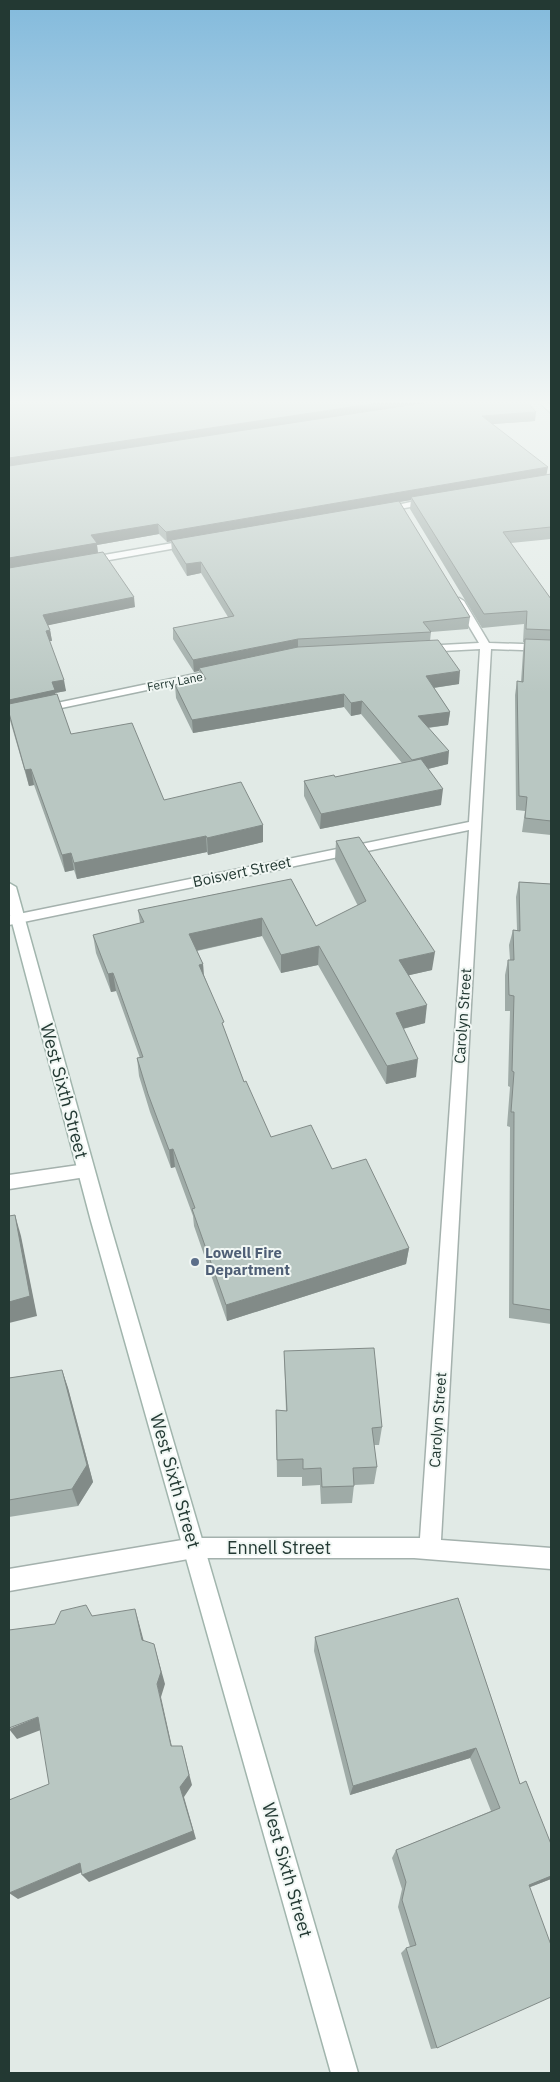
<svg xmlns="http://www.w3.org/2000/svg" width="560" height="2082" font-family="'IBM Plex Sans',sans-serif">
<rect width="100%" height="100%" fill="#e1eae6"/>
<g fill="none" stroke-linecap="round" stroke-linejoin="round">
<defs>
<g id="street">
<polygon points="429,498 433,501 432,503 383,512 379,509"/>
<polygon points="190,540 195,543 193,545 87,564 82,561 87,558"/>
<polygon points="459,598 464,601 489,643 551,645 551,651 491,649 441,1540 551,1548 551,1569 414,1558 194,1558 9,1591 9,1569 194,1538 420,1538 469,830 9,925 9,916 469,822 480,649 423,652 418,649 423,646 479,643 454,601"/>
<polygon points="219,669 224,672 223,674 9,719 9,713"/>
<polygon points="86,1164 92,1166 94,1171 92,1176 9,1189 9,1175"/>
</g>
<g id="secondary">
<polygon points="539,402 547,402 551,407 551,413"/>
<polygon points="9,883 16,887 109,1221 358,2073 331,2073 91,1221 9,911"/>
</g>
</defs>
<use href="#street" stroke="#a4b1ad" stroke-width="3"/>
<use href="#secondary" stroke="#a1b5ad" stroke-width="3"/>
<use href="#street" fill="#fff" fill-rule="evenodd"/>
<use href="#secondary" fill="#fff" fill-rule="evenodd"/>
</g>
<g fill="#9faba7">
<polygon points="9,402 535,421 493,424 546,475 551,474 551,539 511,543 551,599 551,835 522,832 525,811 516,810 515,695 517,681 521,682 523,652 524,642 523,642 524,624 482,628 410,509 411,500 399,502 470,617 468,629 431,632 430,641 459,684 434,688 450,712 448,725 428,728 448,764 428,769 441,805 320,829 304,796 304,781 335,777 402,763 361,714 351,716 344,707 193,733 176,698 175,685 200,681 199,671 194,672 173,639 173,628 228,617 201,573 187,576 172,551 171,541 167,542 159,534 97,545 98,553 135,607 48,625 50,630 52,641 49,641 66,691 55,693 56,694 71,734 164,800 263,825 263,842 208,855 207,852 77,879 74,870 65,872 34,785 29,786 9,717"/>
<polygon points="336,841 432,970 409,975 425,1023 403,1029 416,1077 386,1084 318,965 281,973 262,936 197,951 203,964 204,975 244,1082 271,1137 332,1169 409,1248 406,1264 227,1321 194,1226 193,1216 175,1167 171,1168 150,1112 139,1076 137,1058 140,1058 116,991 111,992 96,953 93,935 140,923 138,910 291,879 316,926 358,906 335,860"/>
<polygon points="519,882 551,884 551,1324 509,1318 510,1127 507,1126 510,1087 508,1086 510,1011 505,1011 505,975 508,960 510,960 509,945 513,930 517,930 516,897"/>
<polygon points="284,1351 382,1427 379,1445 374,1445 377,1467 374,1484 354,1485 352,1503 321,1504 320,1485 302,1486 302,1477 277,1477 276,1410 286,1411"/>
<polygon points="62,1370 68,1388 93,1482 78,1506 9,1517 9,1378"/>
<polygon points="458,1598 520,1784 551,1844 551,1879 530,1887 437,2048 431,2049 401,1953 406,1948 410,1947 398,1907 402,1889 392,1858 396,1850 491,1811 470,1758 350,1795 314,1651 315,1637"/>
</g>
<g fill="#828b88">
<polygon points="385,402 446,402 9,468 9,458"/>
<polygon points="536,412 535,421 481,425 482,416"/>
<polygon points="548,467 546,477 411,497 411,500 167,542 166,532"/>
<polygon points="158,524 159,534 97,545 98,554 9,569 9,558 91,535"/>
<polygon points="201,562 201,573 187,576 186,564"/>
<polygon points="134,597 135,607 45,626 43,615"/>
<polygon points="50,630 52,641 47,641 46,631"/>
<polygon points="298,639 298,650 199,668 199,671 194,672 193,660"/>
<polygon points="460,671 459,684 425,689 426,676"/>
<polygon points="64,680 66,691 55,693 57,701 9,712 9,700 52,682"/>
<polygon points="344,694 344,707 193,733 192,720"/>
<polygon points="362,701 361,714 351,716 351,703"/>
<polygon points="450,712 448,725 417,729 418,716"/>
<polygon points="449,751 448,764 411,773 412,760"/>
<polygon points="31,769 34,785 29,786 25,770"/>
<polygon points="443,789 441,805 320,829 321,814"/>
<polygon points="263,825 263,842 208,855 207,838"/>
<polygon points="206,836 207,852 77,879 74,863"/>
<polygon points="71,853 74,870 65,872 62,855"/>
<polygon points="262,918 262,936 190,952 189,934"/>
<polygon points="319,946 318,965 281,973 281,955"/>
<polygon points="435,952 432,970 397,978 399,960"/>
<polygon points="203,964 204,982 199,965"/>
<polygon points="113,973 116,991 111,992 108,974"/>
<polygon points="427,1005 425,1023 394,1031 396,1013"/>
<polygon points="418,1059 416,1077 386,1084 387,1066"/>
<polygon points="173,1149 175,1167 171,1168 169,1150"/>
<polygon points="15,1215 21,1236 37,1316 9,1323 9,1302"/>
<polygon points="409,1248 406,1264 227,1321 226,1305"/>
<polygon points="62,1370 68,1388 93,1482 78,1506 72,1489"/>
<polygon points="135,1609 139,1623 147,1653 142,1640"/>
<polygon points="154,1644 165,1684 161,1697 174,1756 171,1746 157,1684"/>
<polygon points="38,1717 46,1728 17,1739 9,1729"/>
<polygon points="182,1746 192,1785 184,1797 196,1839 89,1882 82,1875 180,1787"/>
<polygon points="476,1748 470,1758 350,1795 353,1786"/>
<polygon points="80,1863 87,1870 18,1899 9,1893"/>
<polygon points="551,1876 551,1879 520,1891 529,1885"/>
</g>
<g fill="#b9c7c2" stroke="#828b88">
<polygon points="9,402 385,402 9,458"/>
<polygon points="429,402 527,402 536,412 482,416 548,467 166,532 158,524 91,535 97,543 9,558 9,466"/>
<polygon points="551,474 551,527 503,532 551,599 551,630 526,629 527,611 484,614 411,497"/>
<polygon points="399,501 470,617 423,622 431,632 298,639 193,660 173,628 234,616 201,562 186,564 171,540"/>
<polygon points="103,552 134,597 43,615 50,630 46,631 64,680 52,682 55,690 9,700 9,568"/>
<polygon points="525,639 551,640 551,821 525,818 527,797 519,796 517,681 523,682"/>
<polygon points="438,640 460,671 426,676 450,712 418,716 449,751 412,760 362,701 351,703 344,694 192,720 175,685 206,679 199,668 298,647"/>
<polygon points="57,694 71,734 132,723 164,800 241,782 263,825 207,838 206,836 74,863 71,853 62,855 31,769 25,770 9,713 9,704"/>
<polygon points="421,759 443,789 321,814 304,781 334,775 335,777"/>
<polygon points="359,837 435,952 399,960 427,1005 396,1013 418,1059 387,1066 319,946 281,955 262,918 189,934 203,964 199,965 224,1022 222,1023 244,1082 246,1081 271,1137 311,1125 332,1169 366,1159 409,1248 226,1305 192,1209 195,1208 173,1149 169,1150 148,1094 137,1058 143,1057 113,973 108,974 93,935 144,922 138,910 291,879 316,926 366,901 336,841"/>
<polygon points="519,882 551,884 551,1310 513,1304 514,1112 511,1112 514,1072 512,1071 514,996 509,995 508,960 514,960 513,930 520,931"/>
<polygon points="15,1215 30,1296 9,1302 9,1216"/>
<polygon points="374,1348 382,1427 372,1428 377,1467 353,1468 354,1486 322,1487 321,1468 303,1469 303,1459 277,1460 276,1410 287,1411 284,1351"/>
<polygon points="62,1370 87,1465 72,1489 9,1500 9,1378"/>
<polygon points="458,1598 520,1784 526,1781 551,1844 551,1876 529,1885 551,1945 551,1997 437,2048 406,1948 416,1945 402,1900 406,1882 396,1850 500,1808 476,1748 353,1786 315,1637"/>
<polygon points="86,1605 92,1616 135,1609 142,1640 154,1644 161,1672 157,1684 171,1746 182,1746 189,1775 180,1787 193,1831 82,1875 80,1863 9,1893 9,1800 49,1784 38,1717 9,1728 9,1630 55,1624 61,1611"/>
</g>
<linearGradient id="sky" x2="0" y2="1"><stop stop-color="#83badc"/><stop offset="0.58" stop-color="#f2f6f4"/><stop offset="1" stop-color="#f2f6f4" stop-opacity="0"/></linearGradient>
<rect width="560" height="693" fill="url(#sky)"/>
<circle fill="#5c6f8a" stroke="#f1f7f4" stroke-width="2" cx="195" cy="1262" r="5"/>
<g text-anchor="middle" stroke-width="4" stroke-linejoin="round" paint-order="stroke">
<g font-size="12" fill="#233933" stroke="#f1f7f4">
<text transform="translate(175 682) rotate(-11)" y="4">Ferry Lane</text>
</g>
<g font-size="15" fill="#233933" stroke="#f1f7f4">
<text transform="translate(242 872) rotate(-12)" y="5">Boisvert Street</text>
<text transform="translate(463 1016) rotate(-86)" y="5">Carolyn Street</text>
<text transform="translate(438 1420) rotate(-86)" y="5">Carolyn Street</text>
</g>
<g font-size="15" font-weight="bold" fill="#4e5e75" stroke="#f1f7f4" text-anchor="start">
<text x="205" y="1258">Lowell Fire<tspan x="205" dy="17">Department</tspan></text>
</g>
<g font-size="18" fill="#233933" stroke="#f1f7f4">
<text transform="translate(64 1091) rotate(75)" y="6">West Sixth Street</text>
<text transform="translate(175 1481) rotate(74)" y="6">West Sixth Street</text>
<text x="279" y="1554">Ennell Street</text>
<text transform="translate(287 1870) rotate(74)" y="6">West Sixth Street</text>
</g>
</g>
<rect width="560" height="2082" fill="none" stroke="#233933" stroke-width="20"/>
</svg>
